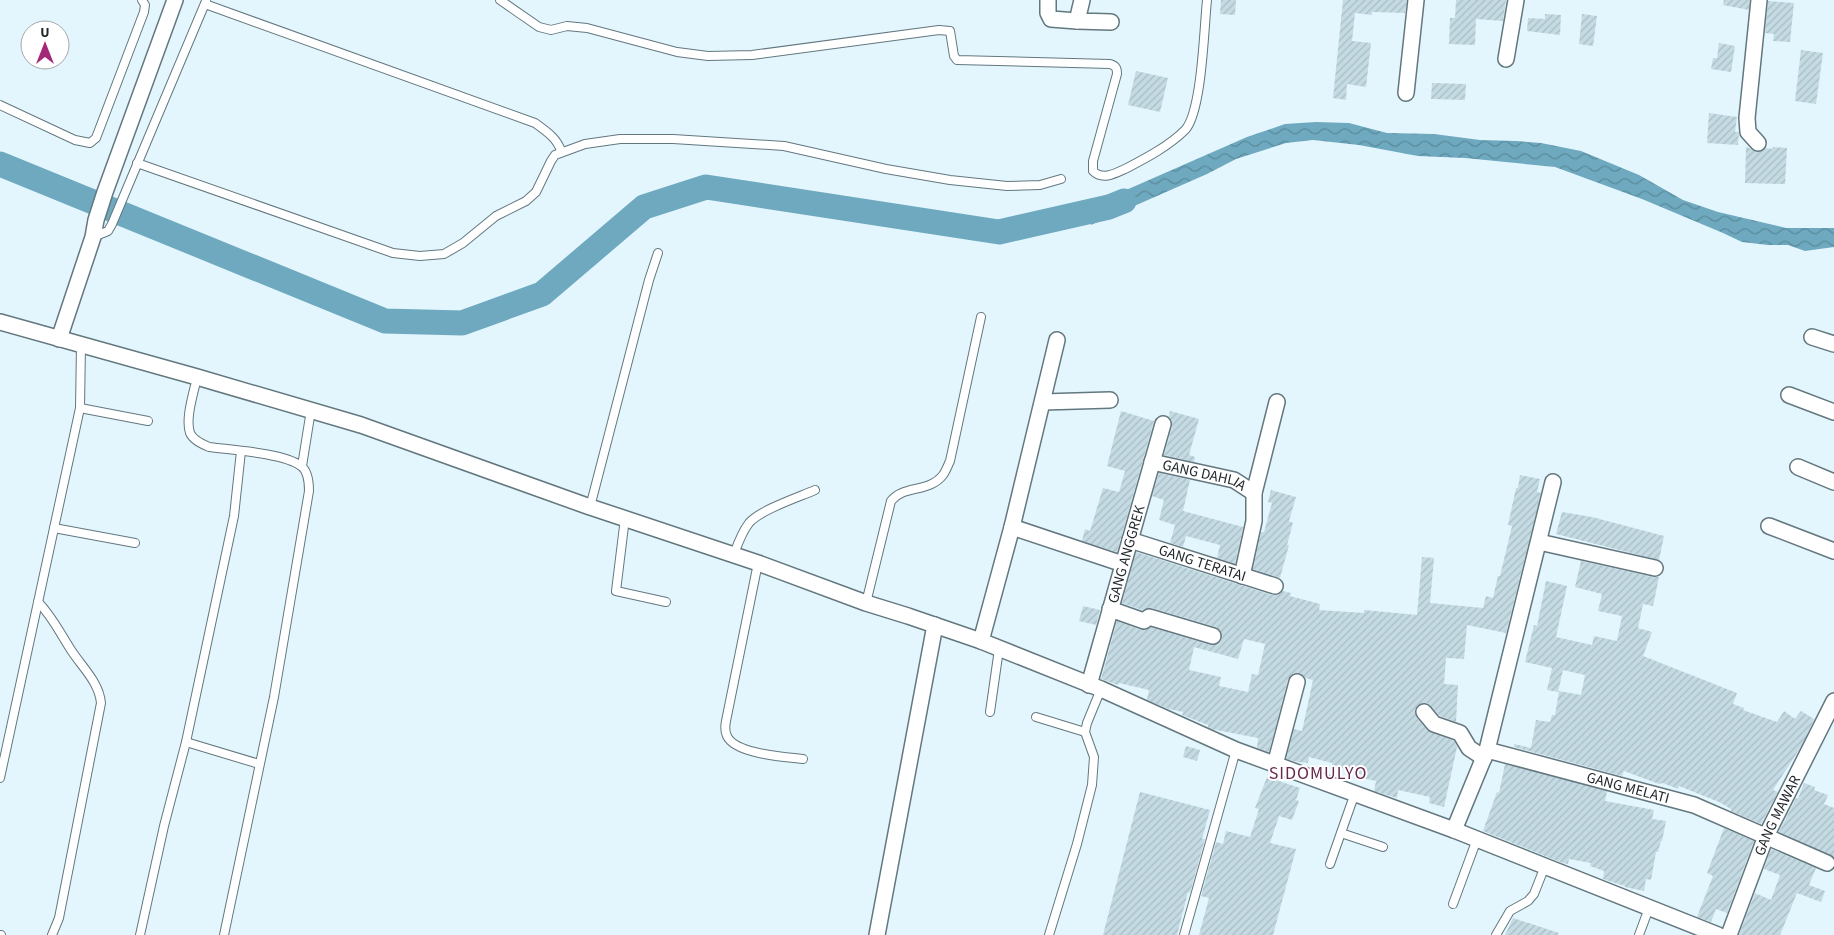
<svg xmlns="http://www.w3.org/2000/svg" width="1834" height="935" font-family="'Source Sans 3',sans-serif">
<defs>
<pattern id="water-waves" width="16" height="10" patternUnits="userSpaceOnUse" patternTransform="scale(1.25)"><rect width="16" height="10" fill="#6ea9bf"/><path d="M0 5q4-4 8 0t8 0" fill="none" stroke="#5a8a9b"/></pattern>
<pattern id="building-hatch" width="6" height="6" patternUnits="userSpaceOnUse" patternTransform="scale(1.25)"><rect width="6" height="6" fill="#c5dbe4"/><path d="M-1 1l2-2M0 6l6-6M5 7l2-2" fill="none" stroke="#a9bcc4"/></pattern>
</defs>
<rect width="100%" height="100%" fill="#e3f6fd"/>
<polygon fill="url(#water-waves)" points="1316,122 1349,123 1387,133 1434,134 1480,140 1516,141 1541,143 1581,151 1639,175 1683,200 1718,212 1786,228 1834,228 1834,247 1805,251 1788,245 1768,245 1742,242 1723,233 1642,199 1555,167 1465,158 1418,156 1359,145 1313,140 1286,143 1236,159 1207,174 1091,225 1094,207 1117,194 1247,137 1285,124"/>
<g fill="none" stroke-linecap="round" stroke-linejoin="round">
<polyline stroke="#6ea9bf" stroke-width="25" points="0,164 385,321 462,323 542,294 644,207 706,187 999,232 1109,207 1124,201"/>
</g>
<g fill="url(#building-hatch)" fill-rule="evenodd">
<polygon points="1221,0 1236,0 1235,15 1220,14"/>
<polygon points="1343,0 1407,0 1405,13 1372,12 1372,15 1355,13 1352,41 1371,43 1366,87 1347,84 1346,100 1333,98"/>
<polygon points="1456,0 1506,0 1503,21 1476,19 1475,45 1449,44 1450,18 1455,18"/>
<polygon points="1724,0 1750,0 1749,10 1723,5"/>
<polygon points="1768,1 1794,3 1790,42 1773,41 1774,34 1765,33"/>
<polygon points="1545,14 1561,15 1560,35 1527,31 1528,18 1545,19"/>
<polygon points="1582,14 1597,16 1593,46 1579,44"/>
<polygon points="1719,43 1735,46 1731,72 1711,69 1713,58 1717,58"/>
<polygon points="1801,50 1823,53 1816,104 1795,101"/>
<polygon points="1136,71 1168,78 1160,112 1128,105"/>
<polygon points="1432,83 1466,84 1465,100 1431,99"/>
<polygon points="1709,113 1737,117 1735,132 1739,132 1738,145 1707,143"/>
<polygon points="1746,147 1760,152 1765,148 1772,149 1773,147 1787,148 1785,184 1745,183"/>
<polygon points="1121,411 1154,421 1117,552 1082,541 1085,529 1090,531 1103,488 1119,492 1125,471 1107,466"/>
<polygon points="1170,411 1199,419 1189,455 1195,457 1194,462 1164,455 1172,427 1172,421 1169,417"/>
<polygon points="1159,473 1190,480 1183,511 1243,527 1235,564 1217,558 1220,545 1186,536 1183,547 1170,543 1175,525 1159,520 1164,500 1152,496"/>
<path d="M1520 475 1540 479 1537 492 1541 493 1506 633 1467 625 1464 659 1446 658 1444 684 1458 685 1456 722 1440 716 1427 703 1418 705 1415 709 1417 718 1427 730 1454 741 1457 747 1444 807 1429 803 1430 797 1398 790 1397 798 1374 791 1376 781 1362 778 1363 775 1351 772V770L1332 766V763L1309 757 1308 763 1297 762 1286 759 1294 729 1302 731 1313 680 1305 678 1300 673H1294L1288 680 1269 752 1257 748 1258 738 1211 729 1208 727V725L1182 715 1183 712 1169 709 1147 700 1149 690 1119 683 1118 685 1101 679 1117 621 1141 630H1146L1151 627 1210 645 1219 643 1222 638 1220 630 1216 627 1152 608 1142 610 1122 603 1136 552 1272 595H1277L1283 591 1291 593 1290 596 1320 604 1319 610 1364 613V610L1417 615 1422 557 1434 558 1430 603 1483 608 1486 596 1493 598 1498 576H1500L1512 526 1508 525 1516 488H1518ZM1244 639 1265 644 1258 675 1252 674 1248 692 1219 686 1221 677 1189 670 1194 647 1238 659Z"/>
<polygon points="1271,490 1296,497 1289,521 1293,523 1287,545 1289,545 1280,578 1253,569 1261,532 1264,532 1272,503 1268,502"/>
<polygon points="1562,512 1592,517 1664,536 1659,560 1556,534"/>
<polygon points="1581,561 1653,577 1659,577 1653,606 1643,604 1638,628 1652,632 1643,656 1737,693 1733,704 1744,708 1743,710 1777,722 1784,711 1795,719 1801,711 1814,719 1802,745 1773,790 1778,792 1761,824 1731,811 1731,809 1719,802 1679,786 1678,789 1663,783 1659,784 1624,771 1622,776 1514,747 1514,744 1531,748 1536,720 1550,722 1552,715 1555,715 1559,691 1581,695 1585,675 1563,670 1558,692 1547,690 1552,668 1525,662 1534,625 1537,626 1546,581 1567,586 1556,637 1592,645 1594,636 1617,641 1622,616 1598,611 1602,594 1575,587"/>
<polygon points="1083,606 1100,610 1096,625 1079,621"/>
<polygon points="1186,746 1200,750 1197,761 1183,757"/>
<polygon points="1505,764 1607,791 1605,801 1654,810 1652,819 1666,821 1662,841 1661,841 1658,852 1656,852 1651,880 1646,879 1644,891 1625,887 1625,886 1603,879 1604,871 1590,866 1591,863 1569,859 1568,864 1563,863 1483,831 1497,792 1499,793"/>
<polygon points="1267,777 1300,788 1296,800 1299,801 1292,820 1279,816 1270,843 1296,849 1273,935 1199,935 1209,898 1201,896 1216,842 1223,844 1226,831 1250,837 1259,809 1255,808"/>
<polygon points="1804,783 1815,787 1814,790 1828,795 1824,804 1834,808 1834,857 1779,832 1796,798 1798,799"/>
<polygon points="1140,792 1210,810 1202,839 1205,839 1190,893 1188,892 1177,935 1103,935"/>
<polygon points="1724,828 1754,841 1727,913 1716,909 1711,922 1697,917 1713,876 1707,873"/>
<polygon points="1771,849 1816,868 1809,885 1825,891 1821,902 1797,893 1780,935 1739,935 1755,893 1771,900 1780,875 1764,869"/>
<polygon points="1513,918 1559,933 1558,935 1505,935"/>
</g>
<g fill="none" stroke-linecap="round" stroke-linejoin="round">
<defs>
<g id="service">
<path d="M500 0 539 27 551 30 567 26 587 28 677 52 708 56 752 55 939 30 950 31 954 56 957 60 1110 64C1116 66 1117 68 1117 74L1093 161V171C1103 181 1116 173 1127 168 1146 158 1169 146 1185 130 1202 112 1204 28 1207 0"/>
<path d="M205 4 535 123C546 131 557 138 561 151"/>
<polyline points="0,105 75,140 90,143 96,138 144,12 145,5 142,0"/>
<polyline points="137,163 393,253 420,256 444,254 463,243 496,216 526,201 536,192 551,161 555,155 585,144 620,139 673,139 784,146 886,169 950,180 1007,186 1040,185 1061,179"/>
<polyline points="93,237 108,231 112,224 206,1"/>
<path d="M197 377C194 392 185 418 190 433 193 440 202 444 209 447 231 450 284 453 301 466 308 471 309 482 309 491L274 697 224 935"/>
<polyline points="80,408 148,421"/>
<polyline points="302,466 311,410"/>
<polyline points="590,507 649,280 658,253"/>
<polyline points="625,518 616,591 666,602"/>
<polyline points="54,528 135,543"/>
<path d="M734 554C738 543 742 532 749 523 760 510 799 497 815 490"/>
<path d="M758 563 726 721C725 726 725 732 727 736 735 754 785 757 803 759"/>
<path d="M38 602C52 616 60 633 71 650 82 667 99 682 101 703L59 918 52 935"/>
<path d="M866 603 891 501C903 485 929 493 943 475 946 471 948 465 950 461L981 317"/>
<polyline points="990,712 999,649"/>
<polyline points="1036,717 1085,732"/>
<polyline points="186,742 259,764"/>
<polyline points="0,778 80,408 81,345"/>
<polyline points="1341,833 1383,847"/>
<polyline points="1330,864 1355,793"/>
<polyline points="1453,904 1477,839"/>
<polyline points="0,935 1,935"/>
<polyline points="140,935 164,826 186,742 234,516 241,451"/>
<polyline points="1049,935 1077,844 1092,785 1094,757 1085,732 1087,723 1101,689"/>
<polyline points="1184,935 1236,750"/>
<polyline points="1496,935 1510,911 1528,901 1534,894 1545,866"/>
<polyline points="1639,935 1649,908"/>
</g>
<g id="minor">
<polyline points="1048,0 1048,13 1051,19 1077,21"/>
<polyline points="1082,0 1077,21 1111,22"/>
<polyline points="1506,59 1516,0"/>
<polyline points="1406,93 1416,0"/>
<polyline points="1758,143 1748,132 1747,118 1759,0"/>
<polyline points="0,322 197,377 361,425 590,507 758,563 866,603 908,616 981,641 1101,689 1236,750 1454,830 1718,935"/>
<polyline points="1812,337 1834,344"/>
<polyline points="59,339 93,237 96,220 105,192 175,0"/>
<polyline points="1789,395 1834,412"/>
<polyline points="1043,402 1110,400"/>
<path id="s1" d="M1152 462 1234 480 1254 493"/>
<polyline points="1798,467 1834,482"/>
<polyline points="1769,526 1834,551"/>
<polyline points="1012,527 1123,564"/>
<path id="s2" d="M1130 540 1275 586"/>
<polyline points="1539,542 1655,568"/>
<polyline points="1242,576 1254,521 1254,493 1277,402"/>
<polyline points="1110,609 1144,621 1149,617 1213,636"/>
<polyline points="981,641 1012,527 1057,340"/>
<path id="s3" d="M1089 685 1163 424"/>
<polyline points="1424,712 1434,724 1460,733 1469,748 1484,758"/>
<path id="s4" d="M1487 750 1694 805 1827 863"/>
<polyline points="1275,765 1297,682"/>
<polyline points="1454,830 1487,750 1553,482"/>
<polyline points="877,935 935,625"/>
<path id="s5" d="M1729 935 1766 836 1834 701"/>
</g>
</defs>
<use href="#service" stroke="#63777f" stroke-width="10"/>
<use href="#minor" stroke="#63777f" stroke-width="18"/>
<use href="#service" stroke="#fff" stroke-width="8"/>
<use href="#minor" stroke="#fff" stroke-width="15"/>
</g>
<g text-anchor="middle" stroke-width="4" stroke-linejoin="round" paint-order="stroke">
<g font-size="15" fill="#1f272a" stroke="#fff">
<text dy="5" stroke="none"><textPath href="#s1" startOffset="54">GANG DAHLIA</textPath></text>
<text dy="5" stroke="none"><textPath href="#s3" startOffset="136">GANG ANGGREK</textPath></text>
<text dy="5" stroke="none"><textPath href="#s2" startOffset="76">GANG TERATAI</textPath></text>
<text dy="5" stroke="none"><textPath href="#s4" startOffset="146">GANG MELATI</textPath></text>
<text dy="5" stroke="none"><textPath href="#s5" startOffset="129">GANG MAWAR</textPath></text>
</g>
<g font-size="18" letter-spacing="1" fill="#66284d" stroke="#fff">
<text x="1318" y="779">SIDOMULYO</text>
</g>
</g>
<g transform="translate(45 45)"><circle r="24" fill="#ffffff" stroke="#a5a9aa"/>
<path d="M0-4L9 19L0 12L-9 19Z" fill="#a52778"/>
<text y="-8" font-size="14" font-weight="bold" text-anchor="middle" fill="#1f272a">U</text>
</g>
</svg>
